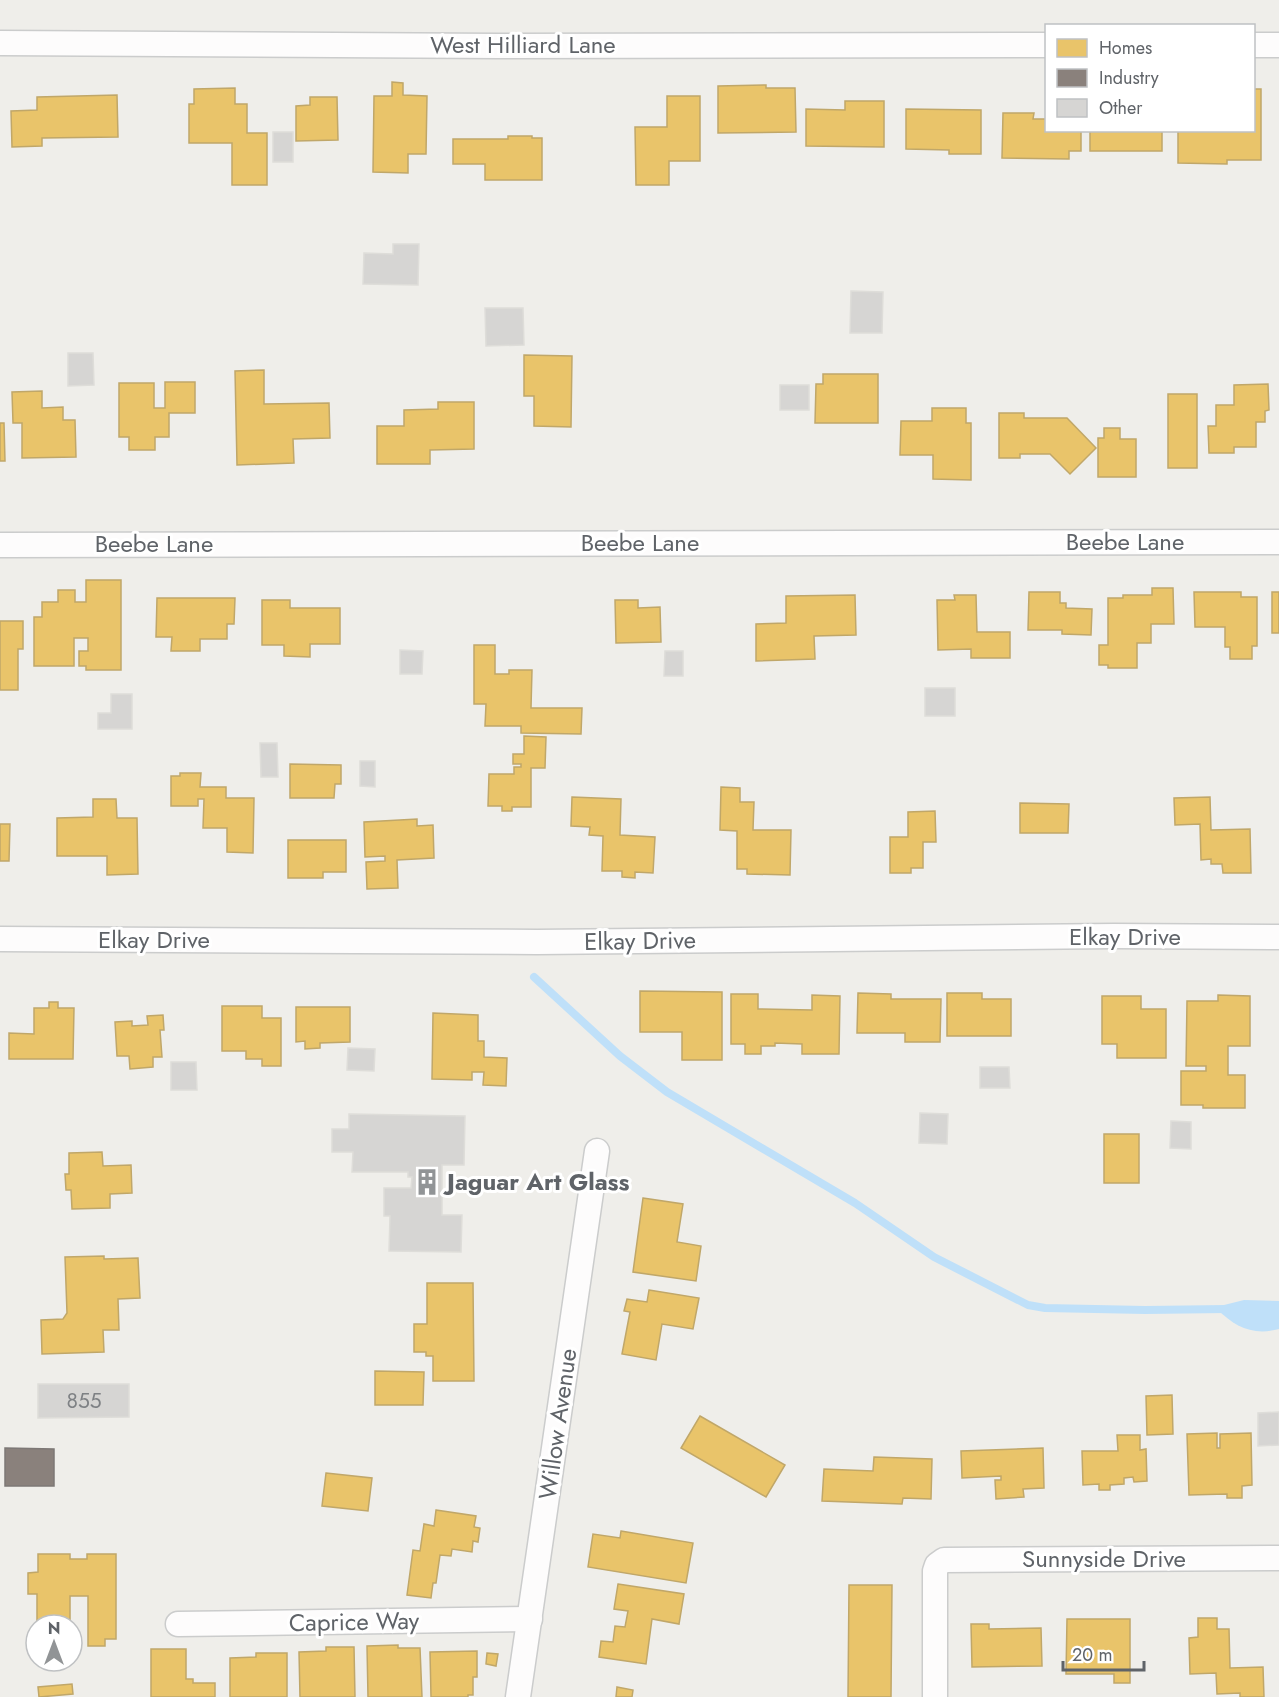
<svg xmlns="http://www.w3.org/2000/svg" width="1279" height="1697" font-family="Jost,sans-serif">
<rect width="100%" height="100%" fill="#efeeea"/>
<path fill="#bfe0f9" d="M1244 1300 1279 1301V1329C1253 1336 1235 1327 1217 1309L1220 1306Z"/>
<g fill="#e9c46a" stroke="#c0a769" stroke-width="1.5">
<polygon points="392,82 403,83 403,95 427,96 426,154 408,154 408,173 373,172 374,96 392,96"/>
<polygon points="766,85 766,88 795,88 796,132 718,133 718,86"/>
<polygon points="235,88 235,104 247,104 247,133 267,133 267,185 232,185 232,143 189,143 189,104 194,104 194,89"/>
<polygon points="1254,89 1261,89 1261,160 1227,160 1227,164 1178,163 1178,130 1254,130"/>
<polygon points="117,95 118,137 42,138 42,146 12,147 11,111 37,110 37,97"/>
<polygon points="667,96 700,96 700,161 669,161 669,185 636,185 635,127 667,127"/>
<polygon points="310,97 337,97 338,140 296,141 296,106 310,105"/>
<polygon points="845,101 884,101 884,147 806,146 806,109 845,110"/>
<polygon points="906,109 981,110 981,154 949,154 949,150 906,149"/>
<polygon points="1003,113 1034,113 1033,119 1046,119 1046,130 1081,130 1081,151 1069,151 1069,159 1002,158"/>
<rect x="1090" y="130" width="72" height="21"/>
<polygon points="508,136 532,136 532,138 542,138 542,180 485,180 485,164 453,164 453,139 508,139"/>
<polygon points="524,355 572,356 571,427 534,426 534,396 524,396"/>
<polygon points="264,370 264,404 329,403 330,438 293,439 294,463 237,465 235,371"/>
<polygon points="823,374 878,374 878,423 815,423 816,384 823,384"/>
<polygon points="165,382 195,382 195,413 169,413 169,437 155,437 155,450 129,450 129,437 119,437 119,383 154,383 154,408 165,408"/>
<polygon points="1268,384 1269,410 1265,411 1265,422 1256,422 1256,447 1234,447 1234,453 1209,453 1208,426 1216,426 1216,405 1234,405 1234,385"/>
<polygon points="42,391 42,408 63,407 63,420 75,420 76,457 22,458 22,423 13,423 12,392"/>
<rect x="1168" y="394" width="29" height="74"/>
<polygon points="438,402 474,402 474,449 430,450 430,464 377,464 377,426 404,426 404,410 438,409"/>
<polygon points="932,408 966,408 966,423 971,423 971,480 933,479 933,455 900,455 901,421 932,421"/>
<polygon points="999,413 1024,413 1024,418 1067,418 1096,448 1070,474 1050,454 1020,454 1020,458 999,458"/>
<polygon points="0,423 4,423 5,461 0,461"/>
<polygon points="1104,428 1120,428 1120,439 1136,439 1136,477 1098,477 1098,438 1104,438"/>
<polygon points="86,580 121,580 121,670 86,670 86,666 79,666 79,651 88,651 88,638 74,638 74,666 34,666 34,617 42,617 42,602 58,602 58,590 75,590 75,602 86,602"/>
<polygon points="1152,588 1173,588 1174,624 1151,624 1151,643 1137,643 1137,668 1108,668 1108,665 1099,665 1099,645 1108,645 1108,598 1123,598 1123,595 1152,595"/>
<polygon points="1029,592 1060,592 1060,603 1066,603 1066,608 1092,609 1091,635 1062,634 1062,630 1028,630"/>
<polygon points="1194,592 1241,592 1241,597 1257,597 1257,646 1252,646 1252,659 1230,659 1230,647 1225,647 1225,627 1195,627"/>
<rect x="1272" y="592" width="7" height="41"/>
<polygon points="855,595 856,635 814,636 815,659 756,661 756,624 786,623 786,596"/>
<polygon points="954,595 976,595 977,632 1010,632 1010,658 971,658 971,649 938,650 937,600 955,600"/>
<polygon points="157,598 235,598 234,624 227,624 227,639 200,639 200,651 171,651 172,637 156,637"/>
<polygon points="262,600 290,600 290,608 340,608 340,644 310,644 310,657 284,656 284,645 262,645"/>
<polygon points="615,600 638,600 638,608 660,607 661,642 616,643"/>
<polygon points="0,621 23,621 23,649 18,649 18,690 0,690"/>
<polygon points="474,645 495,645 495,674 509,674 509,670 532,670 531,708 582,708 581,734 521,733 521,726 485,726 486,704 474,704"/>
<polygon points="524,736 546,737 545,768 531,768 531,807 512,807 512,811 502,811 502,806 488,806 489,774 514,774 514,767 521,767 521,764 513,764 513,754 524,754"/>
<polygon points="290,764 341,765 341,784 335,784 334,798 290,798"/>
<polygon points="180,773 201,773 200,787 226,787 226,798 254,798 253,853 227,852 227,828 203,828 204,799 198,799 198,806 171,806 171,776 180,776"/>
<polygon points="721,787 740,788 740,802 754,802 753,830 791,830 790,875 747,874 747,869 737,869 737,831 720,830"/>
<polygon points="572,797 621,799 620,835 655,837 653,873 635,872 635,878 622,877 622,871 602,871 603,836 589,835 590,827 571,826"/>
<polygon points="1210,797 1211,830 1250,829 1251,873 1223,873 1222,864 1211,864 1211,859 1201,860 1200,824 1175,825 1174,798"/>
<polygon points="93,799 116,799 117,818 137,818 138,874 107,875 107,856 57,856 57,818 93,817"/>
<polygon points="1020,803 1069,804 1068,833 1020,833"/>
<polygon points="935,811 936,842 923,842 923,868 911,868 911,873 890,873 890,837 908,837 908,812"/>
<polygon points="417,819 417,826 433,825 434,858 397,860 398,888 367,889 366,862 385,861 385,856 365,857 364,822"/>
<polygon points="0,824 10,824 9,861 0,861"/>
<polygon points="288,840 346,840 346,872 323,872 323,878 288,878"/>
<polygon points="640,991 722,992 722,1060 682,1060 682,1032 640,1032"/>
<polygon points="858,993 891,994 891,999 941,999 940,1042 905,1042 905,1033 857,1033"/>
<polygon points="947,993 982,993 982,999 1011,999 1011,1036 947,1036"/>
<polygon points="731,994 758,994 758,1009 812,1010 812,995 840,996 839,1054 802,1054 802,1044 775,1043 775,1046 761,1046 761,1054 745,1054 745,1044 731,1044"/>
<polygon points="1218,995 1250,996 1250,1046 1228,1046 1228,1075 1245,1075 1245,1108 1203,1108 1203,1105 1181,1105 1181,1071 1206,1071 1206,1066 1186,1066 1187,1001 1218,1001"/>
<polygon points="1102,996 1141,996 1141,1009 1166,1009 1166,1058 1117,1058 1117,1044 1102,1044"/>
<polygon points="49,1002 58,1002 58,1008 74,1008 73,1059 9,1059 9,1033 34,1034 34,1008 49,1008"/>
<polygon points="222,1006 262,1006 262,1018 281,1018 281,1066 262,1066 262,1059 246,1059 246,1051 222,1051"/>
<polygon points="296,1007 350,1007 350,1042 320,1043 320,1048 305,1049 305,1041 296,1042"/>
<polygon points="433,1013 478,1015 478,1041 484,1041 484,1057 507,1058 506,1086 483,1085 484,1072 472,1072 472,1080 432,1079"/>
<polygon points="163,1015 164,1030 160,1030 162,1057 153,1057 153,1067 130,1069 129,1056 117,1056 115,1022 132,1021 132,1026 148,1025 147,1016"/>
<rect x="1104" y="1134" width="35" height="49"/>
<polygon points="102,1152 103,1166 131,1165 132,1193 110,1194 110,1208 72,1209 71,1190 66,1190 65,1174 69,1174 69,1153"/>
<polygon points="643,1198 683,1204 677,1242 701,1246 696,1281 633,1272"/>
<polygon points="104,1256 104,1259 138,1258 140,1298 118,1299 119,1330 103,1330 104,1352 42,1354 41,1320 63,1319 67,1313 65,1257"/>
<polygon points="427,1283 473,1283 474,1381 433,1381 433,1356 426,1356 426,1352 414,1352 414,1324 427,1324"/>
<polygon points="649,1290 699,1298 693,1329 662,1324 656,1360 622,1354 630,1312 624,1311 627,1299 647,1302"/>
<polygon points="375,1371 424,1372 423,1405 375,1405"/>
<polygon points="1172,1395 1173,1434 1147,1435 1146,1396"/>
<polygon points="700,1416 785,1465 766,1497 681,1448"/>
<polygon points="1217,1433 1217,1448 1220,1448 1220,1434 1251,1433 1252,1485 1242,1486 1242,1498 1227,1498 1227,1494 1189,1495 1187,1434"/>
<polygon points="1117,1435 1140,1435 1140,1450 1146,1449 1147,1481 1134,1482 1133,1477 1124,1478 1124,1484 1110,1485 1110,1490 1099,1490 1099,1484 1083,1485 1082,1451 1118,1451"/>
<polygon points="1043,1448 1044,1488 1023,1489 1024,1497 996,1499 995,1480 1001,1480 1001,1476 962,1478 961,1451"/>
<polygon points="874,1457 932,1459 931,1499 903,1498 902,1504 822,1501 824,1469 873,1471"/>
<polygon points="326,1473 372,1478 368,1511 322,1506"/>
<polygon points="436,1510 476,1516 474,1527 480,1528 478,1542 473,1541 472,1552 452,1549 451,1556 440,1555 436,1583 433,1583 431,1598 407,1595 413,1550 420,1551 424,1524 434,1526"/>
<polygon points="621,1531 693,1543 686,1583 588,1567 593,1534 620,1538"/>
<polygon points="38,1554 70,1554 70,1559 87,1559 87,1554 116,1554 116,1639 105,1639 105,1646 88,1646 88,1596 70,1596 70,1625 37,1625 37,1594 28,1594 28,1573 38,1572"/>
<polygon points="618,1584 684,1594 679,1624 652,1619 646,1664 599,1657 601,1641 613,1642 615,1626 625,1627 628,1611 614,1609"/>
<polygon points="849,1585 892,1585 891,1697 848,1697"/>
<polygon points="1198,1618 1217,1618 1217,1629 1229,1629 1230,1668 1263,1667 1264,1697 1240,1697 1240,1693 1217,1694 1216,1673 1190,1674 1189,1638 1198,1637"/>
<polygon points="1067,1619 1130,1619 1130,1683 1114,1683 1114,1674 1066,1674"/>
<polygon points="971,1624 989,1624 989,1629 1041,1628 1042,1666 972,1667"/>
<polygon points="398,1645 398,1648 420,1648 422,1697 368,1697 367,1646"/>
<polygon points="326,1647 354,1647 355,1697 300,1697 299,1652 326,1651"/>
<polygon points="151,1649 186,1649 186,1679 193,1679 193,1683 215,1683 215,1697 151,1697"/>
<polygon points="477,1651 477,1677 473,1677 473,1695 468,1695 468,1697 431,1697 430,1652"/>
<polygon points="256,1653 287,1653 287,1697 230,1697 230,1658 256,1657"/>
<polygon points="487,1653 498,1654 496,1666 486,1664"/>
<polygon points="72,1684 73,1694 39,1697 38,1687"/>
<polygon points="617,1687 633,1690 632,1697 616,1697"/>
</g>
<polygon fill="#8a817c" stroke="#7d7876" stroke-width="1.5" points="5,1448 54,1449 54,1486 5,1486"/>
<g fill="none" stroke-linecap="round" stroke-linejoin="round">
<polyline stroke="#bfe0f9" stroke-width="8" points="534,977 620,1056 667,1092 855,1203 934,1257 1028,1305 1045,1308 1145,1310 1227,1309"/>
</g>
<g fill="#d6d5d3" stroke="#deddd9" stroke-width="1.5">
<rect x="273" y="132" width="20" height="30"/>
<polygon points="393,244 419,244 418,285 363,284 364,253 393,254"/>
<polygon points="851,291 883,292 882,333 850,333"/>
<polygon points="485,308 523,308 524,345 486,346"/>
<polygon points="68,353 93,353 94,385 68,386"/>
<rect x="780" y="385" width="29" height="25"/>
<polygon points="400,650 423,651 422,674 400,674"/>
<polygon points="665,651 683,651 683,676 664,676"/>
<rect x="925" y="688" width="30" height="28"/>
<polygon points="111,694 132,694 132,729 98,729 98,713 111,713"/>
<polygon points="260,743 277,743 278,777 261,777"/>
<polygon points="360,761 375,761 375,787 360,786"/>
<polygon points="348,1048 375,1049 374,1071 347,1070"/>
<polygon points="171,1062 196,1062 197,1090 171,1090"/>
<polygon points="980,1067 1009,1067 1010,1088 980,1088"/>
<polygon points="920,1113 948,1114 947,1144 919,1143"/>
<polygon points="349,1114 465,1116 464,1165 442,1165 442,1215 462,1215 461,1252 389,1251 390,1216 384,1216 384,1188 411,1188 412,1177 408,1177 408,1172 352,1172 353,1152 332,1152 332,1129 349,1129"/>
<polygon points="1171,1121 1191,1122 1191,1149 1170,1148"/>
<polygon points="38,1384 129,1384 129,1417 38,1418"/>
<polygon points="1279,1412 1279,1445 1258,1446 1258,1413"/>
</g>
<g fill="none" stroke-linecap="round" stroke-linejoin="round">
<defs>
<g id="street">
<polyline points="0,43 498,46 1046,45"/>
<polyline points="1254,45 1279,45"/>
<polyline points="0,545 1279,542"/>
<polyline points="0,939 537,942 1114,936 1279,937"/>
<polyline points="178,1624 530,1619"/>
<polyline points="518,1697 597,1151"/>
<polyline points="935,1697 935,1571 937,1565 944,1560 1279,1558"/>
</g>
</defs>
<use href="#street" stroke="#cbcccc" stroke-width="27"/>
<use href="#street" stroke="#fdfcfc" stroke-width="24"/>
</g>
<defs>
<symbol id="building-bare" viewBox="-9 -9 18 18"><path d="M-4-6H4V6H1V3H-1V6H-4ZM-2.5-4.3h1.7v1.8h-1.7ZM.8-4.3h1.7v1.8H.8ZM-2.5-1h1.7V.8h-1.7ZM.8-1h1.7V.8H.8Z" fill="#919496" stroke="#fff" stroke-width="2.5" paint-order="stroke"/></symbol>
</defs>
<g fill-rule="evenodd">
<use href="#building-bare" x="408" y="1163" width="38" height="38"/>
</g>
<g text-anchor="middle" stroke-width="6" stroke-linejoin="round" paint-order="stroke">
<g font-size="21" fill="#7e8184">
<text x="84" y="1408">855</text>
</g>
<g font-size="24" fill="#5f6368" stroke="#fff">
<text x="523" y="53">West Hilliard Lane</text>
<text x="1125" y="550">Beebe Lane</text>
<text x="640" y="551">Beebe Lane</text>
<text x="154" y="552">Beebe Lane</text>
<text x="1125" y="945">Elkay Drive</text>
<text x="154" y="948">Elkay Drive</text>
<text transform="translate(640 941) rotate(-1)" y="8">Elkay Drive</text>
<text transform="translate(558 1424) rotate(-82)" y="8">Willow Avenue</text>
<text x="1104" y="1567">Sunnyside Drive</text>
<text transform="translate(354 1622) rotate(-1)" y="8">Caprice Way</text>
</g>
<g font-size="24" font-weight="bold" fill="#5f6368" stroke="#fff" text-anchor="start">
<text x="447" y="1190">Jaguar Art Glass</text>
</g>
</g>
<rect x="1045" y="24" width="210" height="108" fill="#ffffff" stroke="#bfc1c3" stroke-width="1.5"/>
<rect x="1057" y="39" width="30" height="18" fill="#e9c46a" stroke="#bfc1c3" stroke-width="1.5"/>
<text x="1099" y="54" font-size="18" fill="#5f6368">Homes</text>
<rect x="1057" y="69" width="30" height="18" fill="#8a817c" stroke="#bfc1c3" stroke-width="1.5"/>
<text x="1099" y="84" font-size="18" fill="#5f6368">Industry</text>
<rect x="1057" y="99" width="30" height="18" fill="#d6d5d3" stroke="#bfc1c3" stroke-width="1.5"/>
<text x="1099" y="114" font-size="18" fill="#5f6368">Other</text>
<g transform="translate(54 1643)"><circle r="28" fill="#ffffff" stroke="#bfc1c3" stroke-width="1.5"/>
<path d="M0-4.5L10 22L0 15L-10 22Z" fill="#919496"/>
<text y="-9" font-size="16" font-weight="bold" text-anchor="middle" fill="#5f6368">N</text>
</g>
<path d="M1063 1661v9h81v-9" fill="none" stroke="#5f6368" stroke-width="3"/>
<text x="1072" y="1661" font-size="18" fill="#5f6368" stroke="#ffffff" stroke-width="4.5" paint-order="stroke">20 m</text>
</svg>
